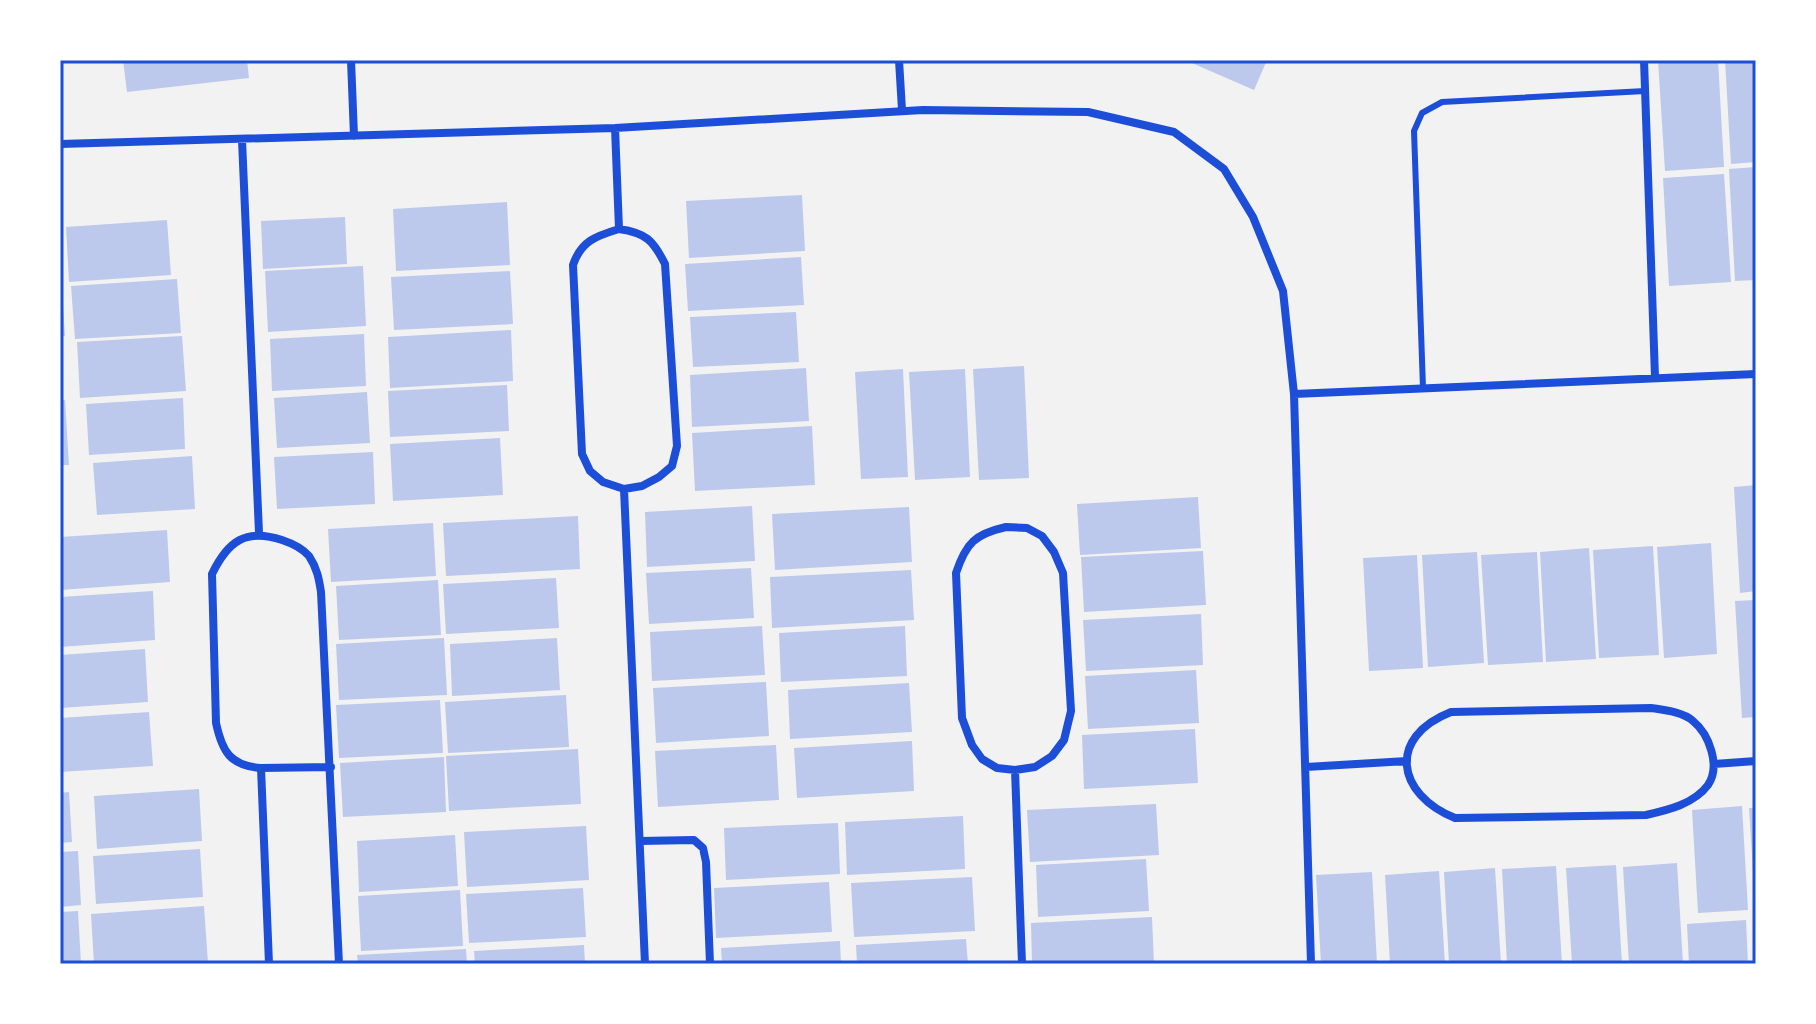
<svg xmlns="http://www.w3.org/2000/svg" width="1816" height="1024" viewBox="0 0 1816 1024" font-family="Barlow,sans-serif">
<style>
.building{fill:#bdc9ec}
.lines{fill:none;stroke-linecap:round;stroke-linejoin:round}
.service{stroke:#1d4ed8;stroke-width:6}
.minor{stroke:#1d4ed8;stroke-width:8}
.neatline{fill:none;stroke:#1d4ed8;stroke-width:3}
</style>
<rect width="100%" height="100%" fill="#f2f2f2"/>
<path class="building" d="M 123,60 L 247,60 L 249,78 L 127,92 Z
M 1185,60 L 1267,60 L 1254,90 Z
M 1658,60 L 1718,60 L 1724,167 L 1665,171 Z
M 1725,60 L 1756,60 L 1756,162 L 1731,164 Z
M 1756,167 L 1756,280 L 1735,281 L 1729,169 Z
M 1724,174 L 1731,282 L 1669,286 L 1663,178 Z
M 802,195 L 805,251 L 689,258 L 686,201 Z
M 507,202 L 510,265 L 396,271 L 393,209 Z
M 345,217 L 347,264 L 263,269 L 261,221 Z
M 167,220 L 171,275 L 69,282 L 66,227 Z
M 801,257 L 804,305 L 688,311 L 685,264 Z
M 363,266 L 366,326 L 268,332 L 265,271 Z
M 510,271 L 513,324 L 394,330 L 391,277 Z
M 177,279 L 181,333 L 75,339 L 71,286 Z
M 60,293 L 62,293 L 65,336 L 60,336 Z
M 796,312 L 799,362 L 693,367 L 690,317 Z
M 511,330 L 513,381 L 390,388 L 388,337 Z
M 364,334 L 366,386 L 272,391 L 270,339 Z
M 182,336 L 186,391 L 80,398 L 77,342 Z
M 1024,366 L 1029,478 L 979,480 L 973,369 Z
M 806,368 L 809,421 L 692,427 L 690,375 Z
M 903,369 L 908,477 L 861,479 L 855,372 Z
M 965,369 L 970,477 L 915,480 L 909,372 Z
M 507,385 L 509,431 L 390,437 L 388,391 Z
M 367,392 L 370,443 L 277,448 L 274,398 Z
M 183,398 L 185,449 L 89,455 L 86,404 Z
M 65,400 L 69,465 L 60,465 L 60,401 Z
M 812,426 L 815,485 L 695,491 L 692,433 Z
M 500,438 L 503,495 L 393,501 L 390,444 Z
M 373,452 L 375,504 L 277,509 L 274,457 Z
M 192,456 L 195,509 L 97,515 L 93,463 Z
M 1756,485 L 1756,591 L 1740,593 L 1734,487 Z
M 1198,497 L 1201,548 L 1080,555 L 1077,504 Z
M 752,506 L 755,561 L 647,567 L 645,512 Z
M 909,507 L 912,562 L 775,570 L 772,514 Z
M 578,516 L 580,569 L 446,576 L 443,523 Z
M 433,523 L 436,576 L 331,582 L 328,529 Z
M 167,530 L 170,582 L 60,590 L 60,537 Z
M 1711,543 L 1717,654 L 1664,658 L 1657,547 Z
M 1653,546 L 1659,655 L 1599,658 L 1593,550 Z
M 1589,548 L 1596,659 L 1546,662 L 1540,552 Z
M 1203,551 L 1206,605 L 1084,612 L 1081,557 Z
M 1477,552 L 1484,663 L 1428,667 L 1422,555 Z
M 1537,552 L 1543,662 L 1488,665 L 1481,555 Z
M 1417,555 L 1423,668 L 1369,671 L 1363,558 Z
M 751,568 L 754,618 L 649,624 L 646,573 Z
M 911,570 L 914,620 L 772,628 L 770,577 Z
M 556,578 L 559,628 L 446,634 L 443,584 Z
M 438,580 L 441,635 L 339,640 L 336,586 Z
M 153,591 L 155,640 L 60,647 L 60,597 Z
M 1756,600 L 1756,717 L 1742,718 L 1735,601 Z
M 1201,614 L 1203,665 L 1086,671 L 1083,620 Z
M 762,626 L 765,675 L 652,681 L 650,632 Z
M 905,626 L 907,676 L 781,682 L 779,633 Z
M 444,638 L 447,695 L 339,700 L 336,644 Z
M 557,638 L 560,690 L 452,696 L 450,644 Z
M 145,649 L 148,702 L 60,708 L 60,655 Z
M 1196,670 L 1199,723 L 1088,729 L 1085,676 Z
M 766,682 L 769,736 L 656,743 L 653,688 Z
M 909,683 L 912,732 L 790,739 L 788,690 Z
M 566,695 L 569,747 L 448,753 L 445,702 Z
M 440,700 L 443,753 L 339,758 L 336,705 Z
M 149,712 L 153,766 L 60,772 L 60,718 Z
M 1195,729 L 1198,783 L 1084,789 L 1082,735 Z
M 912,741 L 914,791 L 797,798 L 794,748 Z
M 776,745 L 779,800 L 658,807 L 655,751 Z
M 578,749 L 581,804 L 449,811 L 446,756 Z
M 444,757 L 446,812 L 343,817 L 340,763 Z
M 199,789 L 202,841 L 97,849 L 94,796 Z
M 69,792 L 72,842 L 60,843 L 60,793 Z
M 1156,804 L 1159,855 L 1030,862 L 1027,810 Z
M 1742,806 L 1748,910 L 1698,913 L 1692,810 Z
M 1749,808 L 1756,808 L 1756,888 L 1754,888 Z
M 963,816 L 965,869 L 847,875 L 845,822 Z
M 838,823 L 840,874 L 726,880 L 724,828 Z
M 586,826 L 589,880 L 467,887 L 464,832 Z
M 455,835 L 458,886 L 359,892 L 357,841 Z
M 200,849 L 203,897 L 96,904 L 93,856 Z
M 78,851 L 81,905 L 60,907 L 60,852 Z
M 1146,859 L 1149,911 L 1038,917 L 1036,865 Z
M 1677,863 L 1683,964 L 1629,964 L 1623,867 Z
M 1616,865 L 1622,964 L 1572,964 L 1566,868 Z
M 1556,866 L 1562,964 L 1507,964 L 1502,869 Z
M 1495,868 L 1501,964 L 1449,964 L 1444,872 Z
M 1439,871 L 1445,964 L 1390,964 L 1385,875 Z
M 1372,872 L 1377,964 L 1321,964 L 1316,875 Z
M 972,877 L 975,931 L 854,937 L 851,883 Z
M 829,882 L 832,932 L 716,938 L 714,888 Z
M 583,888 L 586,937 L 469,943 L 466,894 Z
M 460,890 L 463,946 L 361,951 L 358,896 Z
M 204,906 L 208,963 L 94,964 L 91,914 Z
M 78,911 L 81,964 L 60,964 L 60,912 Z
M 1152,917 L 1154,964 L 1032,964 L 1031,923 Z
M 1746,920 L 1748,964 L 1689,964 L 1687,924 Z
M 966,939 L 968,964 L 857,964 L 856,945 Z
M 840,941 L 841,964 L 722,964 L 721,948 Z
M 584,945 L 585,964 L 475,964 L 474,951 Z
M 466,949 L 467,964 L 358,964 L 357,955 Z"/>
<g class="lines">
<path class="service" d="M 1423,388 L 1414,131 L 1422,113 L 1442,102 L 1645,91"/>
<path class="minor" d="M 351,60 L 354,136
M 899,60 L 902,110
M 1644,60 L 1655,377
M 615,128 L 619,229
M 242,140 L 259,533
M 60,144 L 615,128 L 923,110 L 1088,112 L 1174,132 L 1224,169 L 1253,217 L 1283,291 L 1294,394 L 1311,964
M 619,229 C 646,233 653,240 665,264 L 677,446 L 672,466 L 659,477 L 642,486 L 624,489 L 603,482 L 590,471 L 582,454 L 573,265 C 581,241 596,236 619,229 Z
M 1294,394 L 1756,374
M 624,489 L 645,964
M 1006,527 L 1027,528 L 1042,536 L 1054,552 L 1063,573 L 1071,711 L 1064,740 L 1052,756 L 1035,767 L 1015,770 L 997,768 L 982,759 L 972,745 L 962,718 L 956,573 C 966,543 975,534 1006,527 Z
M 1651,708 C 1664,710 1683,712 1693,721 C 1709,734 1721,766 1708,785 C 1694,804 1668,810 1646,815 L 1455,818 C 1396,794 1387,737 1451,712 Z
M 1714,764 L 1756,761
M 1306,767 L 1407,761
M 261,768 L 331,767
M 1015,770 L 1022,964
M 640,841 L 694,840 L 703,848 L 706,862 L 710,964
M 269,964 L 261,768 C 230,766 222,751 216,723 L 212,574 C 228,541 246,528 282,540 C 291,543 303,549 309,556 C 317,568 319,579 321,592 L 339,964"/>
</g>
<rect width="1816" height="1024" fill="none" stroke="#ffffff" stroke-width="124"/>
<rect x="62" y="62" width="1692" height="900" class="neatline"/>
</svg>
